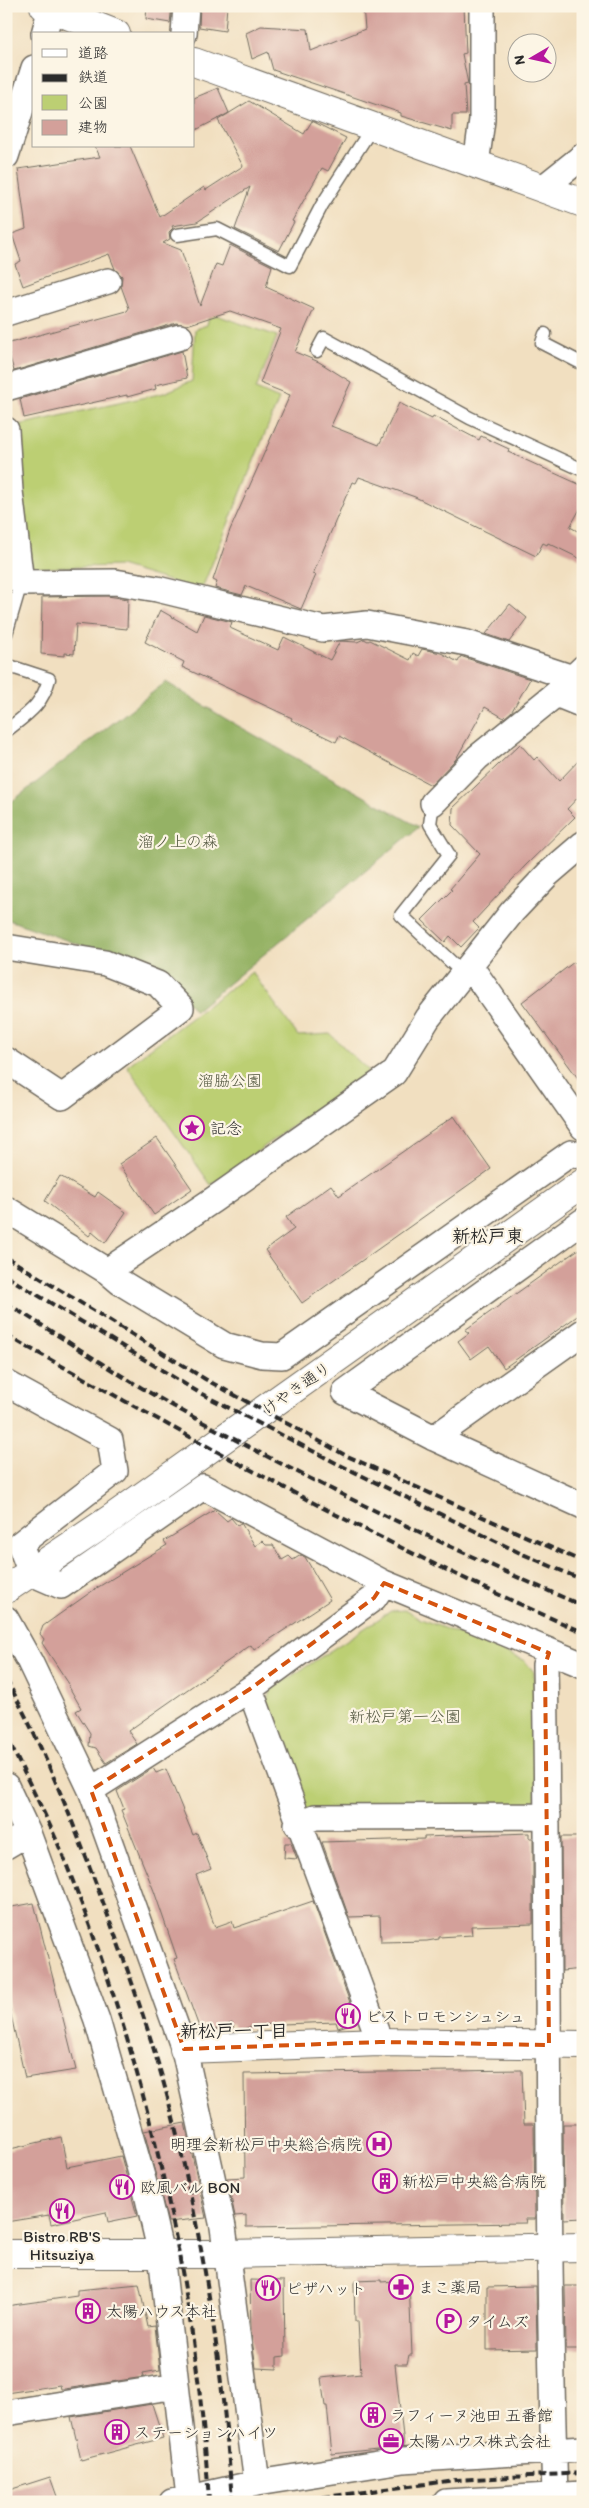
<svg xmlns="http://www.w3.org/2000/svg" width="589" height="2508" viewBox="0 0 589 2508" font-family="Itim,'Klee One',sans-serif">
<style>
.green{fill:#bccf73;stroke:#747d4f}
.forest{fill:#95b265;stroke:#606e48}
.building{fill:#d3a09a}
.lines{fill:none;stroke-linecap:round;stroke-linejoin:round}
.lane-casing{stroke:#706a5f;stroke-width:15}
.street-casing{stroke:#706a5f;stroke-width:28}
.secondary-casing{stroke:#706a5f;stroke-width:30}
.lane{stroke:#fff;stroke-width:12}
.street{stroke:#fff;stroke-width:25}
.secondary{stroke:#fff;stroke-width:28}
.rail{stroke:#2b2b2b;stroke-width:4;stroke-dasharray:8 4;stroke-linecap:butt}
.marked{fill:none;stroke:#d5540f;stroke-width:4;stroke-dasharray:10 6;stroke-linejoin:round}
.labels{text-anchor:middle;stroke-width:4.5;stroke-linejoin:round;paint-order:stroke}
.park-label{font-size:16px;fill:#4f543d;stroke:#fcf5e5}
.poi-label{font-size:16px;fill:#2b2b2b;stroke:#fcf5e5;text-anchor:start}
.street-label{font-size:16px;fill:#2b2b2b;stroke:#fcf5e5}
.neighbourhood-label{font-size:18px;font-weight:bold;fill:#2b2b2b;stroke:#fcf5e5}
</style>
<rect width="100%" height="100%" fill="#fcf5e5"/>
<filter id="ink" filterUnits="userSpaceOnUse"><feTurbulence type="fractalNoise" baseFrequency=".02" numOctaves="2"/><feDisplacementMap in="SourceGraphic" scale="10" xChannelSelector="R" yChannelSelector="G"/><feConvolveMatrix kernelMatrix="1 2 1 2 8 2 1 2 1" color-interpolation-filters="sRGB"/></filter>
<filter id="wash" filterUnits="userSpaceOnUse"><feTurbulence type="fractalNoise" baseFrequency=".0096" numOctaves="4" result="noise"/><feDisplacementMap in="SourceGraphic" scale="20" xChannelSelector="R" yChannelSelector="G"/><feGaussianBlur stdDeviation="1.12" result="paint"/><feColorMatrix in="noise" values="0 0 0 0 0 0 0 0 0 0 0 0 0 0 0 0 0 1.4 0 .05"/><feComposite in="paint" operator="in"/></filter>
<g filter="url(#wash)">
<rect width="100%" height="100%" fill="#f1dfc0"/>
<path class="green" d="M 210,313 L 277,336 L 256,389 L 279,399 L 203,586 L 199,590 L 120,566 L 38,568 L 32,565 L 25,552 L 19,425 L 164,393 L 192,381 L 195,329 L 207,325 Z
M 252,972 L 298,1036 L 330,1034 L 369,1071 L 211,1185 L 127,1066 Z
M 406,1610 L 421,1619 L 524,1660 L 534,1672 L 536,1803 L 528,1810 L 313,1813 L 302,1806 L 266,1701 L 272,1689 L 391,1611 Z"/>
<path class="forest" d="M 166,682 L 226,719 L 419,827 L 195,1011 L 166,975 L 6,919 L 6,806 Z"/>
<g id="blocks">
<path class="building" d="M 147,6 L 172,6 L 170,23 L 146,19 Z
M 200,6 L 227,6 L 225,31 L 199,27 Z
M 363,6 L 464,6 L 466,53 L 462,54 L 468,84 L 464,85 L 466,115 L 452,115 L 452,131 L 401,116 L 401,113 L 273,70 L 268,52 L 252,59 L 246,33 L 261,26 L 308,29 L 311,51 L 365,29 Z
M 218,88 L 229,113 L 194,131 L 194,98 Z
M 249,101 L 304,134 L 312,121 L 346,138 L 328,171 L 322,168 L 292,221 L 294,222 L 279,251 L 235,229 L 250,187 L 197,222 L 172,226 L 173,228 L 169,232 L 170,239 L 163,243 L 181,250 L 200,306 L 216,264 L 222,266 L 230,245 L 272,266 L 266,287 L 314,309 L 295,352 L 319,362 L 351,382 L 331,426 L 379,445 L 399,403 L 432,419 L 433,416 L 479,440 L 481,436 L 509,449 L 508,452 L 583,486 L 581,507 L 570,527 L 583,534 L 583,560 L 548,543 L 547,545 L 543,543 L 536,556 L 415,497 L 359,477 L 356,483 L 352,482 L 313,574 L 316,575 L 301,609 L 246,586 L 242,595 L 215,588 L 217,582 L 213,580 L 230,530 L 290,395 L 260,383 L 281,329 L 230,311 L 187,325 L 176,323 L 14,371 L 6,344 L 127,311 L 129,308 L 121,286 L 122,276 L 115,269 L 109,254 L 23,286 L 15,264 L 21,261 L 12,234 L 26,229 L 18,169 L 100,157 L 95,146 L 130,146 L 160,217 L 204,187 L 206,190 L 243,166 L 218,120 Z
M 182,351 L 187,378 L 155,385 L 156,389 L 127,397 L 127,395 L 24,418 L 20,399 Z
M 107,596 L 128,599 L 127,629 L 76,624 L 74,654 L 65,653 L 65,656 L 41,654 L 42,597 Z
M 510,604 L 527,618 L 509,642 L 486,634 Z
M 160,610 L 197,631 L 204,615 L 232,622 L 230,628 L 278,650 L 284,637 L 330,660 L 340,641 L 357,642 L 364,639 L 368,641 L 370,640 L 410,660 L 413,653 L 418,656 L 422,649 L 441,653 L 458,662 L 461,656 L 463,657 L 530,679 L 512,711 L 504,718 L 485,707 L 456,759 L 431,785 L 339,736 L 336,742 L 291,720 L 292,718 L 182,667 L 184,662 L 145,642 Z
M 520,744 L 534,760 L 537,757 L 559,781 L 583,756 L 583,792 L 567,809 L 575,817 L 525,866 L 473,922 L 479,928 L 461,947 L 450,936 L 445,942 L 422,920 L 452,890 L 450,889 L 480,854 L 452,825 L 453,808 Z
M 574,962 L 583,972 L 583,1085 L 522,1002 Z
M 454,1116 L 491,1169 L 302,1303 L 265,1250 L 294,1229 L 286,1217 L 331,1185 L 339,1196 Z
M 157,1138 L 192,1189 L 154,1215 L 119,1164 Z
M 60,1176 L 95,1197 L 98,1192 L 126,1212 L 105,1243 L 92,1232 L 89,1236 L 45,1201 Z
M 583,1246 L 583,1312 L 504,1368 L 489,1346 L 471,1359 L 458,1341 L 469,1333 L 465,1330 Z
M 215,1510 L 227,1521 L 231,1518 L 237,1525 L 241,1523 L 255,1546 L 262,1541 L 266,1545 L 273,1545 L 282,1560 L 289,1556 L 293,1560 L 301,1555 L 305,1557 L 330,1600 L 254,1650 L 251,1645 L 128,1731 L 137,1744 L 106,1763 L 96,1748 L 89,1746 L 90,1733 L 76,1711 L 81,1708 L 68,1685 L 69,1684 L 42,1643 L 44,1639 L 40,1634 L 43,1626 L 95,1589 L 167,1545 L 164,1541 Z
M 153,1768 L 156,1773 L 166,1769 L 193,1835 L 197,1833 L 211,1869 L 196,1875 L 215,1927 L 232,1921 L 234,1928 L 313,1901 L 357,2022 L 338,2028 L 336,2022 L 255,2025 L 235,2032 L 232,2023 L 209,2032 L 204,2025 L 199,2027 L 174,1959 L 177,1958 L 154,1891 L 121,1810 L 124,1809 L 117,1791 Z
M 529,1833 L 529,1838 L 533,1838 L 533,1924 L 471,1926 L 472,1935 L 439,1937 L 439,1939 L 427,1941 L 381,1942 L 380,1916 L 349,1917 L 322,1842 L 424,1839 L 424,1837 Z
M 561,1837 L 583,1837 L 583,1969 L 562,1971 Z
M 285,1843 L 291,1843 L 297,1859 L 284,1858 Z
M 34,1903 L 76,2070 L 25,2078 L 6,1993 L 6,1908 Z
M 522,2070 L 524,2124 L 534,2124 L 535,2219 L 525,2219 L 526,2223 L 246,2227 L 246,2215 L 235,2216 L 227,2178 L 245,2177 L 244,2074 Z
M 185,2123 L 206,2218 L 168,2222 L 144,2131 Z
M 563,2124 L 583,2124 L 583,2218 L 564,2219 Z
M 61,2137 L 67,2167 L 121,2156 L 137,2216 L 108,2222 L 106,2212 L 51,2224 L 49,2215 L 6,2222 L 6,2150 Z
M 250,2280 L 284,2281 L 285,2356 L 277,2357 L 277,2369 L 256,2368 L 251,2332 Z
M 381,2280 L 381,2282 L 409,2280 L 412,2355 L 409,2355 L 407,2364 L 395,2364 L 404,2446 L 332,2454 L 327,2406 L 325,2406 L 321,2378 L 361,2374 L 358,2321 L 355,2321 L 354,2283 L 355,2281 Z
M 139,2284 L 148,2327 L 155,2326 L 160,2370 L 143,2373 L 144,2377 L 65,2389 L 61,2389 L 60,2385 L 6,2393 L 6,2306 L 77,2296 L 77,2290 Z
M 536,2286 L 537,2349 L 487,2350 L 487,2287 Z
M 565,2286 L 583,2286 L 583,2349 L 566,2349 Z
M 152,2404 L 163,2438 L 81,2460 L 71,2417 Z
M 50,2477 L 59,2502 L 6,2502 L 6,2491 Z"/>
</g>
</g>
<g filter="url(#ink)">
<use href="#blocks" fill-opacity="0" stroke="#706a5f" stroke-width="1"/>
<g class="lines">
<defs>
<path id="lane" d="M 177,235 L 217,229 L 290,266 L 322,205 L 373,126
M 545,334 L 542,343 L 583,364
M 317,351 L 324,338 L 470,418 L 583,470
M 6,634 L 21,583
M 6,665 L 49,679 C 42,706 27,714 6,731
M 433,803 L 430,824 L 449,855 L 401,915 L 464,974"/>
<path id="street" d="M 44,34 L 51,8
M 184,34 L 186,6
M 6,156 L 34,68
M 476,164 L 482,120 L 482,6
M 543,188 L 583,156
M 6,313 L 108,281
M 6,388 L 180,337
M 6,430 L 10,491 L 21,583 L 115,582 L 157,589 L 323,629 L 367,624 L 467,643 L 573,678
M 556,694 L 583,705
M 433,803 L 478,757 L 556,694 L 583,668
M 6,947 L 105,963 L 158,984 L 181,1008 L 62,1097 L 6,1060
M 470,966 L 583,1127
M 6,1209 L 107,1271 L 213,1200 L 394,1073 L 428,1018 L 512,912 L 548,874 L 583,844
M 583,1221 L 345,1392 L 434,1438 L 583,1506
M 107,1271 L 120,1282 L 224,1345 L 262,1355 L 282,1356 L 571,1153 L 583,1156
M 6,1383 L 110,1440 L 115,1471 L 20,1544 L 31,1573 L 61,1586 L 203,1487 L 384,1583 L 583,1665
M 434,1438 L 583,1332
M 6,1619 L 30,1662 L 91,1790 L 184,2049 L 223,2227 L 257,2483
M 549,1653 L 545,1665 C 550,1942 546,2219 555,2495
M 250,1689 L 380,2042
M 6,1786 L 28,1833 L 97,2020 L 147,2194 L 161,2254 L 189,2497
M 91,1790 L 250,1689 L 374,1598 L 384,1583
M 297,1824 L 315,1817 L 548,1816
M 6,1846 L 28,1833
M 6,2413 L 176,2386
M 172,2502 L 257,2483 L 403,2460 L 583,2449
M 446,2502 L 583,2494"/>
<path id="secondary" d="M 44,6 L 116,34
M 194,62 L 583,203
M 6,1589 L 112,1518 L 583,1183
M 184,2049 L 380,2042 L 583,2045
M 6,2254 L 228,2254 L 583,2247"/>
</defs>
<use href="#lane" class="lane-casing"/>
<use href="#street" class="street-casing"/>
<use href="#secondary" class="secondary-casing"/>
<use href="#lane" class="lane"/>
<use href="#street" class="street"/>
<use href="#secondary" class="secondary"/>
<path class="rail" d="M 6,1257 L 205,1379 L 345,1455 L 583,1562
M 6,1276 L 198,1392 L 342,1466 L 518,1552 L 583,1580
M 6,1303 C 65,1339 123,1379 184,1412 C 313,1483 447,1547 583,1606
M 6,1335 C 195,1440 384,1547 583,1632
M 6,1679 C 45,1749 76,1830 104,1905 C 132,1981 160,2060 178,2139 C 206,2258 224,2380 232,2502
M 6,1735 C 24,1774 45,1812 61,1851 C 145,2058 196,2279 209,2502
M 287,2502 L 456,2480 L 583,2473"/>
</g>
</g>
<path class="marked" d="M 384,1583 L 549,1653 L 545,1665 L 549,2045 L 380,2042 L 184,2049 L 91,1790 L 250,1689 L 374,1598 Z"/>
<defs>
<symbol id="sight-ring" viewBox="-11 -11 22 22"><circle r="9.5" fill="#fcf5e5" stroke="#b5179e" stroke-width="1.5"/><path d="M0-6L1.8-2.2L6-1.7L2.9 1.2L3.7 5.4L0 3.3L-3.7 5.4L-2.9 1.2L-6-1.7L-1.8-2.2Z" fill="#b5179e"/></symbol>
<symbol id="restaurant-ring" viewBox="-11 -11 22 22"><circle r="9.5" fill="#fcf5e5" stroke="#b5179e" stroke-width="1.5"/><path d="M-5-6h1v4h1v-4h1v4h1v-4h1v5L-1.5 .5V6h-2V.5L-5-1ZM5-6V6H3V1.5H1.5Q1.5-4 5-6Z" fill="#b5179e"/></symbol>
<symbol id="hospital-ring" viewBox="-11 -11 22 22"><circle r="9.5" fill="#fcf5e5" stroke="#b5179e" stroke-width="1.5"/><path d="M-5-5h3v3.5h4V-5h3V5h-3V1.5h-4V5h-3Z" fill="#b5179e"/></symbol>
<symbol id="building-ring" viewBox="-11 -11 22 22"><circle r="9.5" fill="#fcf5e5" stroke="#b5179e" stroke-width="1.5"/><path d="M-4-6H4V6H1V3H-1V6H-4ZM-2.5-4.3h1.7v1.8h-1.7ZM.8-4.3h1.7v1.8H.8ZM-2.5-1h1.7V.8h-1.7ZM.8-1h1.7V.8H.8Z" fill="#b5179e"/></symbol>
<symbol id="pharmacy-ring" viewBox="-11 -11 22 22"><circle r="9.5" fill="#fcf5e5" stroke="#b5179e" stroke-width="1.5"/><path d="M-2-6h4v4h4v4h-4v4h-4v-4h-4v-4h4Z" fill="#b5179e"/></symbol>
<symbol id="parking-ring" viewBox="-11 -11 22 22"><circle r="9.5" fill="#fcf5e5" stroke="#b5179e" stroke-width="1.5"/><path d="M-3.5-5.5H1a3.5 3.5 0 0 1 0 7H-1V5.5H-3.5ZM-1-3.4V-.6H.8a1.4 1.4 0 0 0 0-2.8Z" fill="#b5179e"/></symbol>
<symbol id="office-ring" viewBox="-11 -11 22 22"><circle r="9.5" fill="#fcf5e5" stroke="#b5179e" stroke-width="1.5"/><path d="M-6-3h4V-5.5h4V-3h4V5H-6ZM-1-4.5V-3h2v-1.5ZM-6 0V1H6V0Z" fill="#b5179e"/></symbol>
</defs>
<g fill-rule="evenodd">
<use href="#sight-ring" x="178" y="1114" width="28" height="28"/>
<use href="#restaurant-ring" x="334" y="2002" width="28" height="28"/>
<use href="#hospital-ring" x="365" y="2130" width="28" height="28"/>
<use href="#building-ring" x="371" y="2167" width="28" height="28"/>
<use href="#restaurant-ring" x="108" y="2173" width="28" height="28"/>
<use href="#restaurant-ring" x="48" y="2197" width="28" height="28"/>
<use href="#pharmacy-ring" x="387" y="2273" width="28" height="28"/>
<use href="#restaurant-ring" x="254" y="2274" width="28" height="28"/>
<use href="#building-ring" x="74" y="2297" width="28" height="28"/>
<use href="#parking-ring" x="435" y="2307" width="28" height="28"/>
<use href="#building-ring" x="359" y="2401" width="28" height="28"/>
<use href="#building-ring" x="103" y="2418" width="28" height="28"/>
<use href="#office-ring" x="377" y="2427" width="28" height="28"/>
</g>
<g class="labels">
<g class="park-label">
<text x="178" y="847">溜ノ上の森</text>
<text x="230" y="1086">溜脇公園</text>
<text x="405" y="1722">新松戸第一公園</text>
</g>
<g class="poi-label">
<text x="210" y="1134">記念</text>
<text x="366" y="2022">ビストロモンシュシュ</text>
<text x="362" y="2150" text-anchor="end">明理会新松戸中央総合病院</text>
<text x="402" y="2187">新松戸中央総合病院</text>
<text x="140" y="2193">欧風バル BON</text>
<text x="62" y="2242" text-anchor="middle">Bistro RB'S<tspan x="62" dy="18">Hitsuziya</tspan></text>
<text x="418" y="2293">まこ薬局</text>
<text x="286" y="2294">ピザハット</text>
<text x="106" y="2317">太陽ハウス本社</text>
<text x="466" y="2327">タイムズ</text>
<text x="390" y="2421">ラフィーヌ池田 五番館</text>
<text x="134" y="2438">ステーションハイツ</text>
<text x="408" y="2447">太陽ハウス株式会社</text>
</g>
<g class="street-label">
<text transform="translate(296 1388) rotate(-35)" y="6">けやき通り</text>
</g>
<g class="neighbourhood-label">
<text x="488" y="1242">新松戸東</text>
<text x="234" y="2037">新松戸一丁目</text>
</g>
</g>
<rect width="589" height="2508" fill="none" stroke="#fcf5e5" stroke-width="25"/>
<rect x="32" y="32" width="162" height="115" fill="#fcf5e5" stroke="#a8a49b"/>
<rect x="42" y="49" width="25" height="8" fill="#ffffff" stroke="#a8a49b"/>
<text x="78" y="58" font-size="15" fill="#2b2b2b">道路</text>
<rect x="42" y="74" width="25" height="8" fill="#2b2b2b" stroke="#a8a49b"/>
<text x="78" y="82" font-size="15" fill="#2b2b2b">鉄道</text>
<rect x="42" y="95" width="25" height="15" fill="#bccf73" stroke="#a8a49b"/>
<text x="78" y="108" font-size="15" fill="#2b2b2b">公園</text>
<rect x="42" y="120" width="25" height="15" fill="#d3a09a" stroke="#a8a49b"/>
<text x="78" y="132" font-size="15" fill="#2b2b2b">建物</text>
<g transform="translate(532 58) rotate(261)"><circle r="24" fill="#fcf5e5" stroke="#a8a49b"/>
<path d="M0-4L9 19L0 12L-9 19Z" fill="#b5179e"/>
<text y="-8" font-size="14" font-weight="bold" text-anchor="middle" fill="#2b2b2b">N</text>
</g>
</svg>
